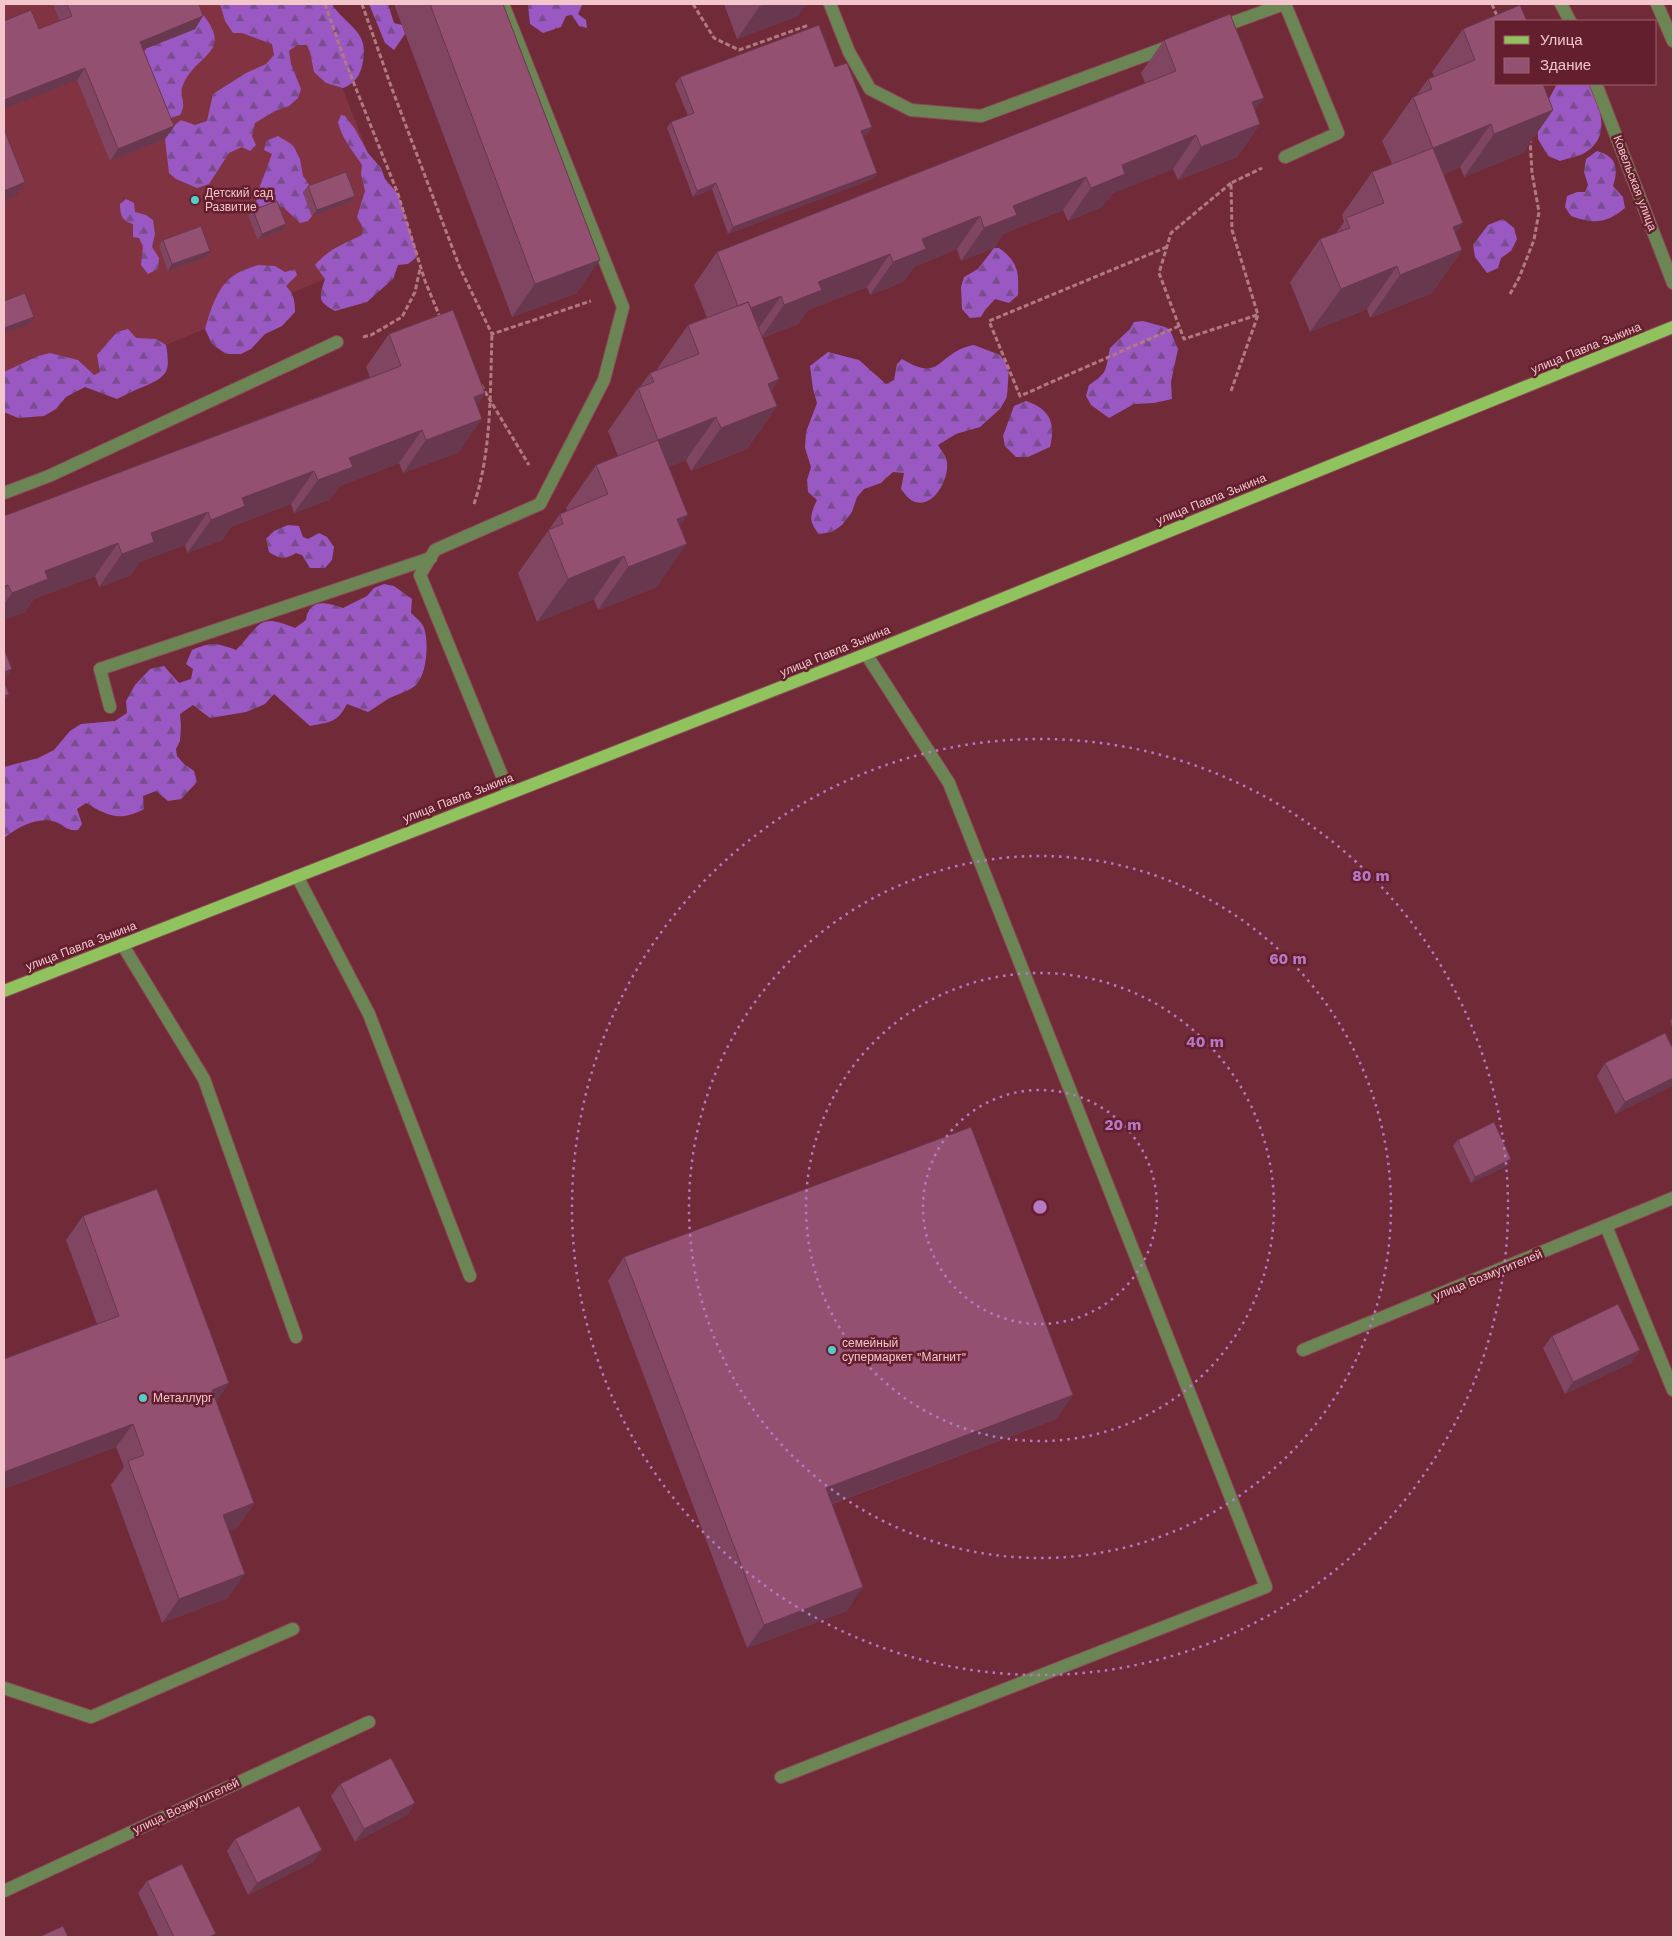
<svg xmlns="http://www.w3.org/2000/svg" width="1677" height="1941" viewBox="0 0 1677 1941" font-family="'Work Sans',sans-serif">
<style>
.built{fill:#813342}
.forest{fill:url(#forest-firs)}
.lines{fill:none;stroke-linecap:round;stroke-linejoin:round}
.minor-casing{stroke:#8b4955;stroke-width:14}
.major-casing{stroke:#8b4955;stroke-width:14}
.path{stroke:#b27982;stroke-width:3;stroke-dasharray:5 2.5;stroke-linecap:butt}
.minor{stroke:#6c8555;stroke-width:12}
.major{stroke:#90c25d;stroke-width:12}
.wall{fill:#7f4561}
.shaded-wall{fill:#68384f}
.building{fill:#945071;stroke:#68384f}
.ring{fill:none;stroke:#b679c5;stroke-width:2.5;stroke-dasharray:2.5 5}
.poi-dot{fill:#54cdc8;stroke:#641f2e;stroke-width:2}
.labels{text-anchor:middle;stroke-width:5;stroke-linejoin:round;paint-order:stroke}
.street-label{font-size:12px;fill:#f2c6cb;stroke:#641f2e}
.poi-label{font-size:12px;fill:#f2c6cb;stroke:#641f2e;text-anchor:start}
.centre{fill:#b679c5;stroke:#641f2e;stroke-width:2.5}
.ring-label{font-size:15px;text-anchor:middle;font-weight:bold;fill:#b679c5;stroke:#641f2e;stroke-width:5;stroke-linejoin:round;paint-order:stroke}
</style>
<defs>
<pattern id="forest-firs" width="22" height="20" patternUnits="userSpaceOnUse" patternTransform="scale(1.25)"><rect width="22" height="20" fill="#9a58c2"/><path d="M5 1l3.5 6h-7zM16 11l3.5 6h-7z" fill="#7a4c8d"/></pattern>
</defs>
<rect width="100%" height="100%" fill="#712a38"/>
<path class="built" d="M 4,4 L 309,4 L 405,246 L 4,412 Z"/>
<path class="forest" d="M 220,4 L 332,4 C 347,28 371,30 362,66 C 359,78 353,84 343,88 L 326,83 L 314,72 L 310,52 L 307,45 L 297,45 L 289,51 L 291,64 L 301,89 L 298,98 L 289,106 L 275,111 L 255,123 L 252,136 L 256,145 L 250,151 L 242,147 L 229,153 L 209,184 L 197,188 L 176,179 L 169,173 L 165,139 L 175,125 L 181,120 L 195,125 L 207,121 L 213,94 L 246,73 L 266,64 L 274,55 L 272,44 L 242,33 L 233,33 L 225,21 Z
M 369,4 L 388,4 L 394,23 L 402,25 L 405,34 L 394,50 L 385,43 Z
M 532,4 L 583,4 L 578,14 L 586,20 L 587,28 L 579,26 L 572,15 L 566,16 L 561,27 L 543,33 L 530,24 L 528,5 Z
M 200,11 C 236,53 196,53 183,85 C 178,96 188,102 180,115 L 167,119 L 142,54 L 147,48 L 195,29 Z
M 1557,84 L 1591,84 C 1599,107 1612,135 1586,152 C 1579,157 1568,158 1560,161 L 1548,156 L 1538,139 L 1537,121 Z
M 341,115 L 345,116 L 355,129 L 368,153 L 381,168 L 385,179 L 398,194 L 418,256 L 408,264 L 398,265 L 393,279 L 367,302 L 335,311 C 317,301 319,298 325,279 L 315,265 C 330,248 342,245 362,235 L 363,228 L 357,217 L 365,191 L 361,174 L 362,165 C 353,151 342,139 338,122 Z
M 278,136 L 293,145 L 300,159 L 303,176 L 312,189 L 303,192 L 312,216 L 308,221 L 300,223 L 283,207 L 272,207 L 263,210 L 256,203 L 260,186 L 272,154 L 264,150 L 266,141 Z
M 1597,151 C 1616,156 1619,168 1613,186 L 1623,197 L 1625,208 C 1606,224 1593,224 1571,216 L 1565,207 L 1567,196 L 1577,192 L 1585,192 L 1588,185 L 1584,172 L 1586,159 Z
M 126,199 L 134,203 L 135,212 L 146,215 L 153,220 L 155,234 L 152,247 L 159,258 L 158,269 L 148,274 L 141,265 L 143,246 L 139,238 L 133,237 L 133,224 C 122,221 120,215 120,204 Z
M 1503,219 L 1514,228 L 1517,239 L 1511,251 L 1501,258 L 1498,268 L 1487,273 L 1475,257 L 1473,245 L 1488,225 Z
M 994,248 L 999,248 C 1018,262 1019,271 1018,295 L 1009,303 L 995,299 L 985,310 L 981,317 L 970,318 L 962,309 L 961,287 L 964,277 L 978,269 Z
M 258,265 L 275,266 L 285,272 L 295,269 L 297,275 L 286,286 C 294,294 295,301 295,312 L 282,326 L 265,334 L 251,349 L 241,354 L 226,354 L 212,344 L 205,329 C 211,310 217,285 236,274 C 242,270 251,268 258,265 Z
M 1143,321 L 1165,327 L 1170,330 L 1178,349 L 1171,382 L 1172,399 L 1154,403 L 1134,404 L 1109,418 L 1091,405 L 1086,396 L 1089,385 C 1109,372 1105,370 1110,348 L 1130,329 L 1134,322 Z
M 128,329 L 136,338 L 156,339 L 166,345 C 171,373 167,376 143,387 C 134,390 126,395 117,399 L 85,387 L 66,397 L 56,409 L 44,416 L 18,418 L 4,412 L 4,372 L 38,356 L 50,353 L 78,360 L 94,375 L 100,372 L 97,355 L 117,332 Z
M 974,345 L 1000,355 L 1009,368 L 1007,397 L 1000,409 L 980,427 L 956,434 L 938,445 C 941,450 946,456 947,462 C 949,478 935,508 915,502 C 909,500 905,494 901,489 L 904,473 L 893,472 L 881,483 L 864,489 L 857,497 L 852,512 L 842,525 L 832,532 L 819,534 C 808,521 810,515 817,500 L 808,492 L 807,480 L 811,467 L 805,448 L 806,432 L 817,403 L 813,389 L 810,366 L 828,352 L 859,360 L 886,384 L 894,380 L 897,364 L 902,359 C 943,384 936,352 974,345 Z
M 1026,401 C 1050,409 1056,423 1050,447 L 1028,457 L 1016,457 L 1005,446 L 1003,436 L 1014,406 Z
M 288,525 L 299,526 L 303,537 L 308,539 L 319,533 L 327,537 L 334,547 L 332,560 L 325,568 L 310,568 L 302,555 L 296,553 C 285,560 279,559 269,552 L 266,539 L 274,531 Z
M 384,584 L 394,586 L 412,599 L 411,613 C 415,617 422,622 424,628 C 429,642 427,674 416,685 C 408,692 397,694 388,699 C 381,703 375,708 368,712 L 347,704 C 337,723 330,722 310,726 L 274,694 L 265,704 L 246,712 L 210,718 L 193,705 L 180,714 L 181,726 L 180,741 L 176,749 L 177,756 L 184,764 L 194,771 L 197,782 L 181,799 L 168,801 L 156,791 L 143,796 L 144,809 C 120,822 108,816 86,803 L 77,809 L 82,824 L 78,830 C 66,831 66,826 56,822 C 38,816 18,827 4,838 L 4,767 L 38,758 L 54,750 L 70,731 L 81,724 L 115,721 L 127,713 L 126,701 L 135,685 L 150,669 L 164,666 L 179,683 L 191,679 L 193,669 L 186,664 L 192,650 C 212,642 216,643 236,650 C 261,625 257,612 295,628 L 306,620 C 309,598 327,602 343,608 L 367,596 L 374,588 Z"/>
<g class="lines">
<defs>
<path id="minor" d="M 503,4 L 623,307 L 604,380 L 540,504 L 435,550 L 420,575 L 509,793
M 830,4 L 849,52 L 870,89 L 911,110 L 981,116 L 1173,45
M 1561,4 L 1570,21
M 1657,4 L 1673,41
M 1218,28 L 1284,4
M 1596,84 L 1673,283
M 1285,157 L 1338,133 L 1285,4
M 4,493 L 49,476 L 337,342
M 110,707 L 100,669 L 431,558
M 297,876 L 369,1014 L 470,1276
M 122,944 L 204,1079 L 296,1337
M 1606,1226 L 1673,1390
M 1303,1350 L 1673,1198
M 4,1688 L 91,1717 L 293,1629
M 781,1777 L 1266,1587 L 949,783 L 866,654
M 4,1891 L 369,1722"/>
<path id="major" d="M 4,991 L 866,654 L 1673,327"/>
</defs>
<use href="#minor" class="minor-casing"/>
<use href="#major" class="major-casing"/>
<path class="path" d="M 325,4 L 345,61 L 398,194 L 425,281 L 440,317
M 362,4 L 392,89 L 460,268 L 492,334 L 591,301
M 693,4 L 714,38 L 739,50 L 809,25
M 1492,4 L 1499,21
M 1231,183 L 1171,233 L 1159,273 L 1184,339 L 1257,315
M 1167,247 L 989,321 L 1020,396 L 1179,326
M 1510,294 L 1519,278 L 1534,240 L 1539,212 L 1532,173 L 1530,139
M 363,337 L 371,335 L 402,317 L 415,292 L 420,269
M 481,385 L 529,465
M 1231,391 L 1258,315 L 1232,230 L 1231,183 L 1262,168
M 474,504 C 492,451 490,389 492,334"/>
<use href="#minor" class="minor"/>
<use href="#major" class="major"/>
</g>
<path class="wall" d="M 53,4 L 199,4 L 203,16 L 195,29 L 143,49 L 165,139 L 110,161 L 77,80 L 39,29 L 60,21 Z
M 394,4 L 503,4 L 577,293 L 512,317 Z
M 724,4 L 806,4 L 798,16 L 737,39 Z
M 1463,29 L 1543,86 L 1553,110 L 1523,153 L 1464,177 L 1460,167 L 1444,174 L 1456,234 L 1462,250 L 1432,293 L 1370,318 L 1367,309 L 1310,332 L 1290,282 L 1320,239 L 1336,233 L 1344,222 L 1342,215 L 1372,172 L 1392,164 L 1382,141 L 1413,97 L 1416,96 L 1428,79 L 1434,76 L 1432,72 Z
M 1164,40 L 1255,110 L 1260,124 L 1237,157 L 1178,180 L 1173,169 L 1113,193 L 1102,207 L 1068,221 L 1063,210 L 1003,234 L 994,248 L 961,261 L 957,249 L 914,267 L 903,282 L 870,295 L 867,287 L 808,310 L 798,324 L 762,338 L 779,379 L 771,391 L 777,406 L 747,449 L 691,471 L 686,460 L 669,467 L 680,526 L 657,587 L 598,610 L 594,599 L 537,622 L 518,573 L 560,514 L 567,511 L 566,508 L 596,465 L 618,456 L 608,431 L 638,388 L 640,387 L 650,373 L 658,370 L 657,369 L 688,325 L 707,318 L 694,285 L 717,252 L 1145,83 L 1141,73 Z
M 835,67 L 868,134 L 863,135 L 877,173 L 873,179 L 728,234 L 712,189 L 693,197 L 667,128 L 671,122 L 688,116 L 675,84 L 680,77 Z
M 308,186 L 350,202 L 312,216 L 303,192 Z
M 253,210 L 282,230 L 258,240 L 248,216 Z
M 163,240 L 210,251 L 206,257 L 168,271 L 159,246 Z
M 389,334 L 485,393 L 477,405 L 459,452 L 403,473 L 399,463 L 340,486 L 329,500 L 294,513 L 291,504 L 231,527 L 222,540 L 187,553 L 185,545 L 140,562 L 131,575 L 99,587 L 95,576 L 34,599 L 25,612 L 4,620 L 4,516 L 370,377 L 366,367 Z
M 1673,1016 L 1673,1029 L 1670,1021 Z
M 1673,1049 L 1616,1114 L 1597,1076 L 1605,1063 Z
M 1458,1140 L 1507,1166 L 1471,1183 L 1453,1146 Z
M 83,1216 L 229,1383 L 216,1401 L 254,1503 L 238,1527 L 229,1530 L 228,1598 L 162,1623 L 111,1485 L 124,1467 L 116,1447 L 4,1489 L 4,1359 L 97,1324 L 66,1240 Z
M 624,1257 L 1073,1395 L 1056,1419 L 832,1504 L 847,1611 L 747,1648 L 608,1281 Z
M 1552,1336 L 1640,1350 L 1631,1363 L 1565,1394 L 1543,1348 Z
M 340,1784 L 415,1803 L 407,1815 L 355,1842 L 331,1796 Z
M 235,1839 L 313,1862 L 248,1895 L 227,1851 Z
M 147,1881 L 214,1937 L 159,1937 L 138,1893 Z"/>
<path class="shaded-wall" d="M 765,4 L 806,4 L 798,16 L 737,39 L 760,6 Z
M 203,16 L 195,29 L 132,54 L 140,42 Z
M 85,68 L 77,80 L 4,109 L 4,100 Z
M 1264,98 L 1241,131 L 1252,102 Z
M 1553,110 L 1523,153 L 1464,177 L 1494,134 Z
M 1260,124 L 1237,157 L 1178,180 L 1201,147 Z
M 1491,124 L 1460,167 L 1403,191 L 1433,148 Z
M 174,126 L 165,139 L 110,161 L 118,149 Z
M 872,127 L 868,134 L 857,138 L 861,131 Z
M 1196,135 L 1173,169 L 1113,193 L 1102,207 L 1068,221 L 1091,188 L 1122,165 Z
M 877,173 L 873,179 L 728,234 L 733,227 Z
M 1086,177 L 1063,210 L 1003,234 L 994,248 L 961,261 L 984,228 L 1013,206 Z
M 25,182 L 17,195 L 4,200 L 4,191 Z
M 716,183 L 712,189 L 693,197 L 697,191 Z
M 355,196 L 350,202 L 312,216 L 317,210 Z
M 980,216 L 957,249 L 914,267 L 903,282 L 870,295 L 893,262 L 922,239 Z
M 1463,223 L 1437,260 L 1462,250 L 1432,293 L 1370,318 L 1400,275 L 1453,227 Z
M 286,224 L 282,230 L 258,240 L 262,234 Z
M 210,251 L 206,257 L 168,271 L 172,264 Z
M 890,254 L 867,287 L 808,310 L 798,324 L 761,338 L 784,305 L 818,282 Z
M 600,260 L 577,293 L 512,317 L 535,284 Z
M 1397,266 L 1367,309 L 1310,332 L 1341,289 Z
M 781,296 L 758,329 L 741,312 Z
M 34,317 L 30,324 L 4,333 L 4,328 Z
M 779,379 L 753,415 L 777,406 L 747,449 L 691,471 L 721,428 L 768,384 Z
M 485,393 L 462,427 L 474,397 Z
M 716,417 L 686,460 L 628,483 L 658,440 Z
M 482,419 L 459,452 L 403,473 L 426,440 Z
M 422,430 L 399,463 L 340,486 L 329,500 L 294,513 L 318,480 L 349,458 Z
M 314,471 L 291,504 L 231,527 L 222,540 L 187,553 L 211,520 L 242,498 Z
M 208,512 L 185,545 L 140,562 L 131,575 L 99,587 L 122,554 L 151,533 Z
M 688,515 L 660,554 L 687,544 L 657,587 L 598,610 L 628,567 L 677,519 Z
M 118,543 L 95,576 L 34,599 L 25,612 L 4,620 L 4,604 L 12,593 L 45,571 Z
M 624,556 L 594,599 L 537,622 L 568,579 Z
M 8,585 L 4,591 L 4,586 Z
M 12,669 L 4,680 L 4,672 Z
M 9,694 L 4,701 L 4,696 Z
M 1673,1078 L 1673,1086 L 1616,1114 L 1625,1102 Z
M 1511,1159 L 1507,1166 L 1471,1183 L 1475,1177 Z
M 1640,1350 L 1631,1363 L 1565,1394 L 1573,1382 Z
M 229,1383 L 212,1407 L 212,1390 Z
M 1073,1395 L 1056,1419 L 809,1512 L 826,1488 Z
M 133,1424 L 116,1447 L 4,1489 L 4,1472 Z
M 254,1503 L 238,1527 L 206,1539 L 223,1515 Z
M 245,1574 L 228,1598 L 162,1623 L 179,1599 Z
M 863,1587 L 847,1611 L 747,1648 L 764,1625 Z
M 415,1803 L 407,1815 L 355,1842 L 364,1829 Z
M 322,1850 L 313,1862 L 248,1895 L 257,1883 Z"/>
<path class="building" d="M 67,4 L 199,4 L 203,16 L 140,42 L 174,126 L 118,149 L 85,68 L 4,100 L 4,21 L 31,10 L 39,29 L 72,16 Z
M 430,4 L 503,4 L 600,260 L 535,284 Z
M 1520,5 L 1527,21 L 1496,21 L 1496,84 L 1543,84 L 1553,110 L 1494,134 L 1491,124 L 1433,148 L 1413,97 L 1432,89 L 1428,79 L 1475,60 L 1463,29 Z
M 1230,14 L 1264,98 L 1252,102 L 1260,124 L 1201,147 L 1196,135 L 1122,165 L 1125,174 L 1091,188 L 1086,177 L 1013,206 L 1017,215 L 984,228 L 980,216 L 922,239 L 926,249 L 893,262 L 890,254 L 818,282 L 822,290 L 784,305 L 781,296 L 751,308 L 748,302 L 738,306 L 717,252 L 1176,71 L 1164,40 Z
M 819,25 L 835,67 L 847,63 L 872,127 L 861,131 L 877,173 L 733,227 L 716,183 L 697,191 L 671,122 L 694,113 L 680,77 Z
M 4,129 L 25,182 L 4,191 Z
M 1433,148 L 1463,223 L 1453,227 L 1462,250 L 1400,275 L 1397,266 L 1341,289 L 1320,239 L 1350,228 L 1346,218 L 1384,203 L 1372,172 Z
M 346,172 L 355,196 L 317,210 L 308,186 Z
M 277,201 L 286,224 L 262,234 L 253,210 Z
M 201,226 L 210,251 L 172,264 L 163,240 Z
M 25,293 L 34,317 L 4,328 L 4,301 Z
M 748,302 L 779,379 L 768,384 L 777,406 L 721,428 L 716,417 L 658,440 L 638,388 L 654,382 L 650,373 L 699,354 L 688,325 Z
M 453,310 L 485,393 L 474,397 L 482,419 L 426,440 L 422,430 L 349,458 L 353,467 L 318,480 L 314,471 L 242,498 L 245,506 L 211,520 L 208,512 L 151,533 L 154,542 L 122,554 L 118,543 L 45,571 L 48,579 L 12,593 L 8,585 L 4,586 L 4,516 L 401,366 L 389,334 Z
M 658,440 L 688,515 L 677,519 L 687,544 L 628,567 L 624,556 L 568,579 L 548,530 L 563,524 L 560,514 L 608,494 L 596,465 Z
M 4,649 L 12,669 L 4,672 Z
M 4,682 L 9,694 L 4,696 Z
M 1665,1033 L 1673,1049 L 1673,1078 L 1625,1102 L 1605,1063 Z
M 1494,1122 L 1511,1159 L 1475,1177 L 1458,1140 Z
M 971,1127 L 1073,1395 L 826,1488 L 863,1587 L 764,1625 L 624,1257 Z
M 157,1189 L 229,1383 L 212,1390 L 254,1503 L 223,1515 L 245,1574 L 179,1599 L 128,1461 L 144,1455 L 133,1424 L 4,1472 L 4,1359 L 119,1316 L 83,1216 Z
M 1618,1304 L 1640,1350 L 1573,1382 L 1552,1336 Z
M 391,1758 L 415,1803 L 364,1829 L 340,1784 Z
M 299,1806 L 322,1850 L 257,1883 L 235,1839 Z
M 182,1864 L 216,1934 L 208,1937 L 174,1937 L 147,1881 Z
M 63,1926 L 68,1937 L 39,1937 Z"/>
<g class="ring">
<circle cx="1040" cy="1207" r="117"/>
<circle cx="1040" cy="1207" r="234"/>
<circle cx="1040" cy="1207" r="351"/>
<circle cx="1040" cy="1207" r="468"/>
</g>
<g class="poi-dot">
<circle cx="195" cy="200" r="5"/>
<circle cx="832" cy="1350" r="5"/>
<circle cx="143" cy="1398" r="5"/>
</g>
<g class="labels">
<g class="street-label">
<text transform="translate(1635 183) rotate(69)" y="4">Ковельская улица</text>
<text transform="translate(1586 348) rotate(-22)" y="4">улица Павла Зыкина</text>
<text transform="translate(1211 499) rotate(-22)" y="4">улица Павла Зыкина</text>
<text transform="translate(835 651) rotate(-22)" y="4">улица Павла Зыкина</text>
<text transform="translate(458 798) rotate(-21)" y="4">улица Павла Зыкина</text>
<text transform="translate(81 946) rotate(-21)" y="4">улица Павла Зыкина</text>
<text transform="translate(1488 1275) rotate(-22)" y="4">улица Возмутителей</text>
<text transform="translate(186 1806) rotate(-25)" y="4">улица Возмутителей</text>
</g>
<g class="poi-label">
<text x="205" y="197">Детский сад<tspan x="205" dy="14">Развитие</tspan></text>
<text x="842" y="1347">семейный<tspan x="842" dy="14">супермаркет "Магнит"</tspan></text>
<text x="153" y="1402">Металлург</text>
</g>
</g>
<circle cx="1040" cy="1207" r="8" class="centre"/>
<g class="ring-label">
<text x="1371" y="881">80 m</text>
<text x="1288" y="964">60 m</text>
<text x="1205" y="1047">40 m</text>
<text x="1123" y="1130">20 m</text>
</g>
<rect width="1677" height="1941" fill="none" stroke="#f2c6cb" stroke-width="10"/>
<rect x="1494" y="20" width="162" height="65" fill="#641f2e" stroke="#9d626d"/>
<rect x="1504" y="36" width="25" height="8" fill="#90c25d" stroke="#9d626d"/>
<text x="1540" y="45" font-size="15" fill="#f2c6cb">Улица</text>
<rect x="1504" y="58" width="25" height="15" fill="#945071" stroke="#9d626d"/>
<text x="1540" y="70" font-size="15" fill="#f2c6cb">Здание</text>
</svg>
